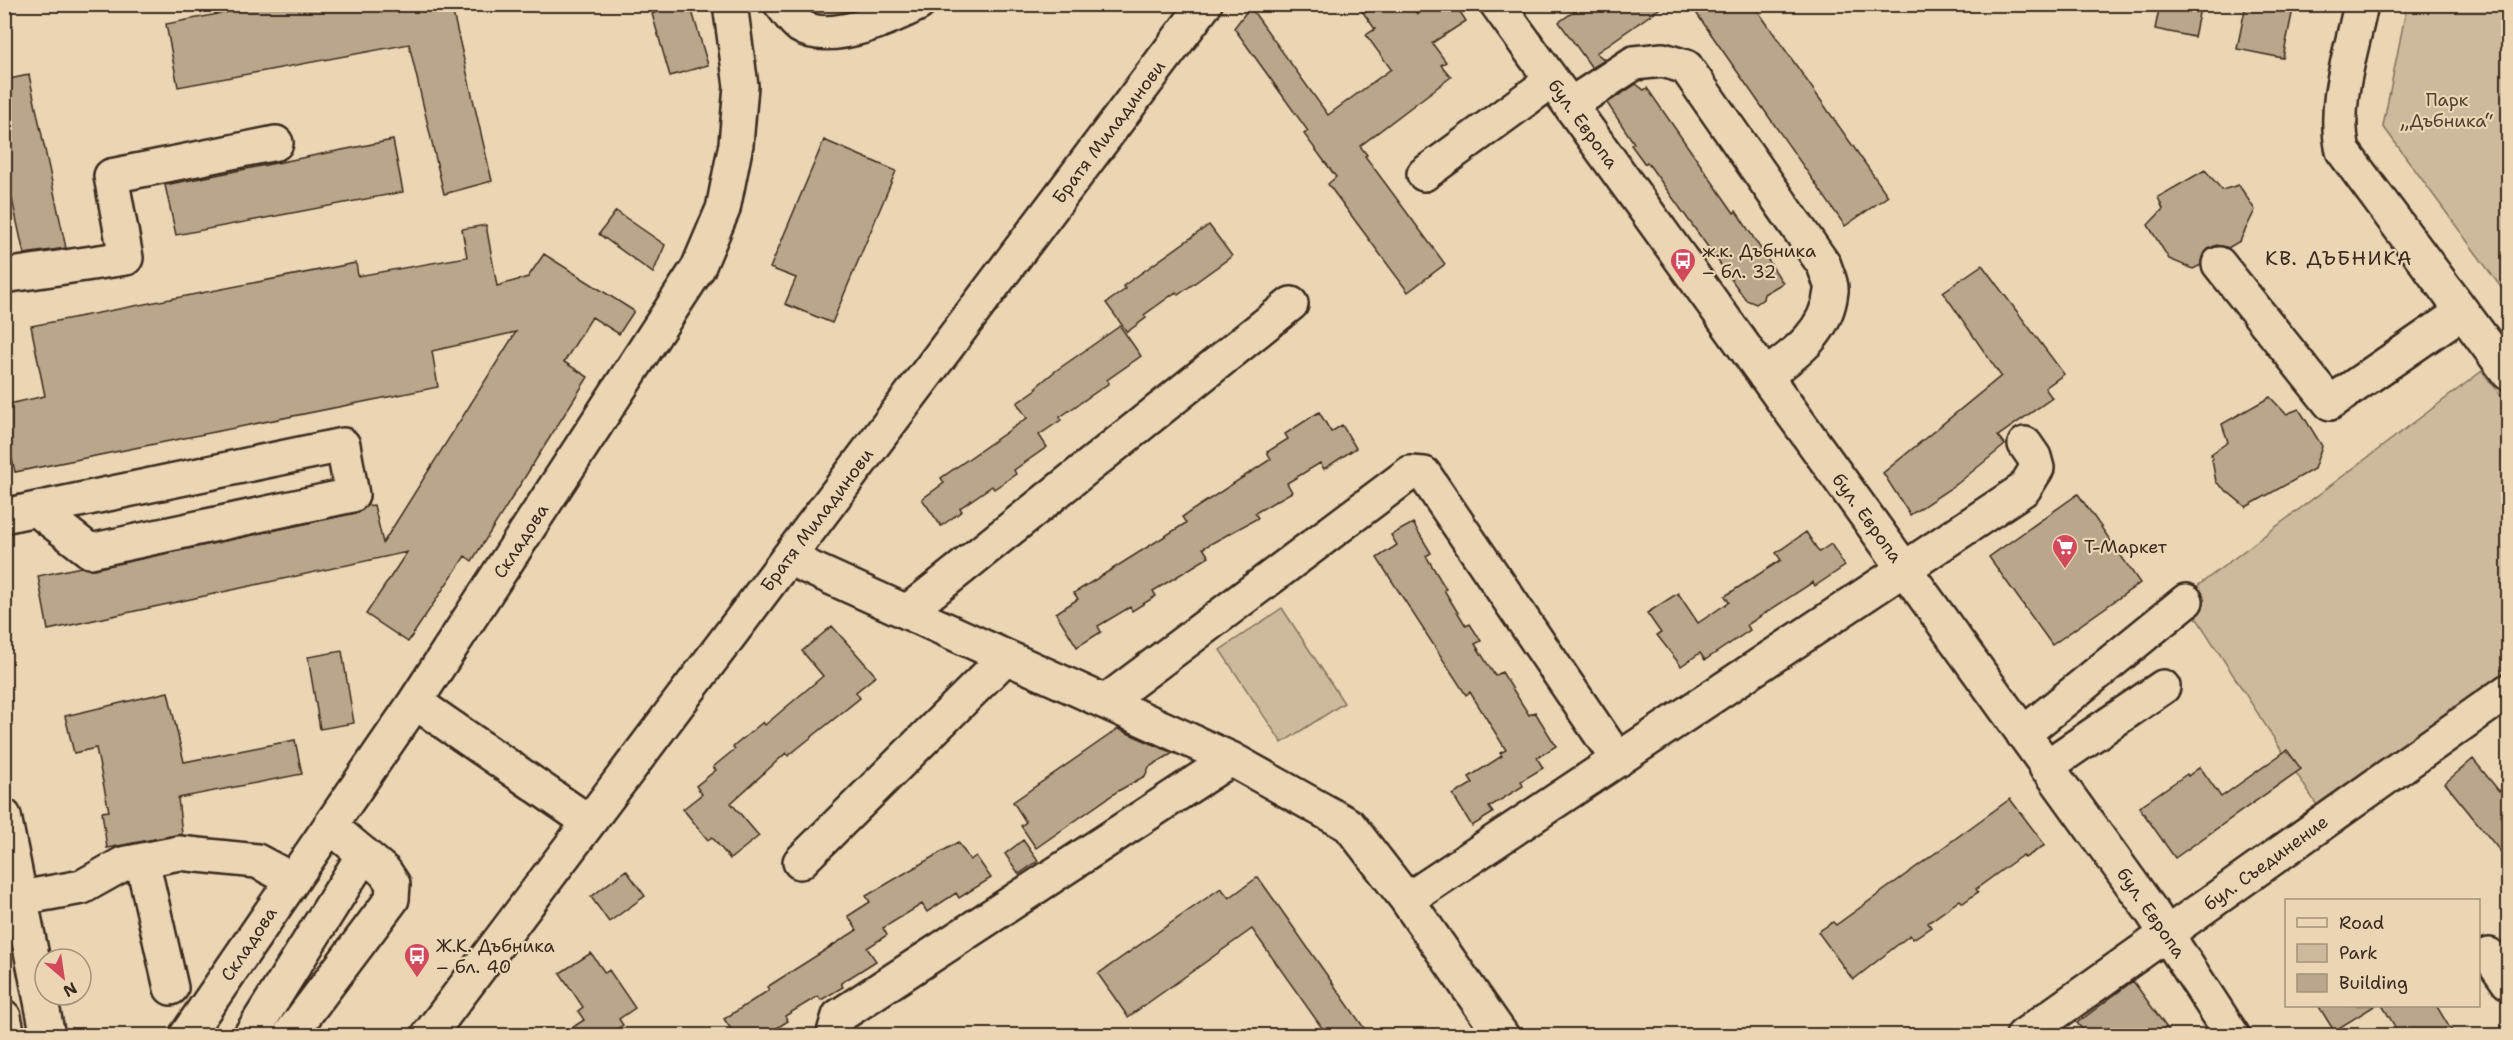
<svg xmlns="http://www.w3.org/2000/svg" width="2513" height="1040" viewBox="0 0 2513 1040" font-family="'Shantell Sans',sans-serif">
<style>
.green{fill:#cfb99c;stroke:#85725d;stroke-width:1.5}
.building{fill:#baa68a;stroke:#3b2a1e;stroke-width:1.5}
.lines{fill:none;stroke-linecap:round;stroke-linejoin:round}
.minor-casing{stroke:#3b2a1e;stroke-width:38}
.major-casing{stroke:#3b2a1e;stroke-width:38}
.minor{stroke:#ebd5b4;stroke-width:33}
.major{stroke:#ebd5b4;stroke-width:33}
.labels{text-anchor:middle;stroke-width:4.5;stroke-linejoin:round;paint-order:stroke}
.park-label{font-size:18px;fill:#513f31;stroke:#ebd5b4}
.street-label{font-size:18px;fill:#3b2a1e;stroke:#ebd5b4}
.poi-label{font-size:18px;fill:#3b2a1e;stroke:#ebd5b4;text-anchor:start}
.neighbourhood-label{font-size:20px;letter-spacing:1.5px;fill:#3b2a1e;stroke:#ebd5b4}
</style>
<rect width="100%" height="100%" fill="#ebd5b4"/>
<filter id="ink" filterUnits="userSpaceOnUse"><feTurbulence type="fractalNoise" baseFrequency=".0167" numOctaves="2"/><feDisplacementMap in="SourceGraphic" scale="12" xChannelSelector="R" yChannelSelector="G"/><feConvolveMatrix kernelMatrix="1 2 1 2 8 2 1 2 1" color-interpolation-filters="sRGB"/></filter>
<g filter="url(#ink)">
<path class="green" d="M 2407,5 L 2508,5 L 2508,297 L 2383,126 Z
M 2482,371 L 2508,405 L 2508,673 L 2320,810 L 2183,597 Z
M 1282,608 L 1344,703 L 1282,743 L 1220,650 Z"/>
<path class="building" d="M 270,4 L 451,4 L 492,181 L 444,194 L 409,44 L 178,87 L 166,24 Z
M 685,4 L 690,4 L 708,65 L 670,76 L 652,14 Z
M 1357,4 L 1410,4 L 1417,14 L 1432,4 L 1455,4 L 1466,21 L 1432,43 L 1446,62 L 1441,65 L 1451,77 L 1360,146 L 1367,155 L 1365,156 L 1445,264 L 1408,292 L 1328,184 L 1336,177 L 1304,134 L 1308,131 L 1234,28 L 1250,7 L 1328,115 L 1391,69 L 1366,35 L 1375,29 Z
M 1585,4 L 1666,4 L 1596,53 L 1605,60 L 1592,68 L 1559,22 Z
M 1690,4 L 1753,4 L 1888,196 L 1845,226 Z
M 2160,4 L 2201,4 L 2194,37 L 2155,29 Z
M 2246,4 L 2294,4 L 2283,58 L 2237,49 Z
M 29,75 L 66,248 L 24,254 L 4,163 L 4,80 Z
M 1636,84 L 1644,90 L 1647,88 L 1734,213 L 1736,211 L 1783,283 L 1764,294 L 1763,299 L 1756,304 L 1746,300 L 1647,162 L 1645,164 L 1631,145 L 1634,143 L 1607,103 Z
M 393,140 L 403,192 L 176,235 L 165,185 Z
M 824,140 L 896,171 L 832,323 L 785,304 L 796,278 L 770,268 Z
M 2205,170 L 2222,190 L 2239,185 L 2255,210 L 2240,241 L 2228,248 L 2217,245 L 2208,249 L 2202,257 L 2201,265 L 2193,269 L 2169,259 L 2148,225 L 2163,209 L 2158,197 Z
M 616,211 L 665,245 L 653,273 L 599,234 Z
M 486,225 L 497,286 L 528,277 L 544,254 L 634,311 L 619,334 L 592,317 L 564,362 L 588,377 L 472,561 L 465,556 L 408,642 L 366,614 L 407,552 L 48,630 L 38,576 L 81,567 L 94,569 L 356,513 L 366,506 L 374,505 L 383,543 L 516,332 L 432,351 L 438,387 L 15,472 L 4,425 L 4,405 L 45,396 L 31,326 L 356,263 L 358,276 L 467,257 L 462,229 Z
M 1209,225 L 1232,256 L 1178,295 L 1176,292 L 1144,315 L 1146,318 L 1127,332 L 1106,303 L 1126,289 L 1123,286 Z
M 1982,265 L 2064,374 L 2045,388 L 2052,398 L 1998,436 L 2005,445 L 1957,484 L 1910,515 L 1883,473 L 2001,376 L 1943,292 Z
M 1120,326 L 1141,356 L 1107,380 L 1109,383 L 1060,417 L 1061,420 L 1039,435 L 1047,447 L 1014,470 L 1016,474 L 994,489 L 992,486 L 960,508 L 962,511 L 941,526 L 922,499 L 944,483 L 941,478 L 1027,418 L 1017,403 L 1037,389 L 1036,387 L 1054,372 Z
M 2270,397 L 2286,414 L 2299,409 L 2322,446 L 2314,469 L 2246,507 L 2216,482 L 2211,454 L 2228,442 L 2222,424 Z
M 1319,412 L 1331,432 L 1342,425 L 1356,448 L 1324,469 L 1320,463 L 1287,483 L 1292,492 L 1255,513 L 1258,518 L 1203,548 L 1209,557 L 1153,591 L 1156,596 L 1132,611 L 1130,607 L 1098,626 L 1101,632 L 1077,647 L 1056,613 L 1078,599 L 1074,593 L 1186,523 L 1182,517 L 1271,459 L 1267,452 L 1288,439 L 1285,434 Z
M 2078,494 L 2140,583 L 2052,645 L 1989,557 Z
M 1413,523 L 1431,553 L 1426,556 L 1446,589 L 1444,590 L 1466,626 L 1470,624 L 1481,641 L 1475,644 L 1495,676 L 1502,672 L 1529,715 L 1535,712 L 1556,746 L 1537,758 L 1543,768 L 1521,781 L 1523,786 L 1489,807 L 1493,813 L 1472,826 L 1453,795 L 1473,783 L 1469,777 L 1502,756 L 1500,753 L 1506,750 L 1470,692 L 1466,695 L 1377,558 L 1397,545 L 1391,535 Z
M 1806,532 L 1819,552 L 1831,544 L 1845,566 L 1815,586 L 1813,582 L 1747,625 L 1750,630 L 1705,660 L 1700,653 L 1681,666 L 1657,635 L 1661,633 L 1647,613 L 1678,593 L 1698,623 L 1729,602 L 1725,596 L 1781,560 L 1776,553 Z
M 832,626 L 876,676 L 856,692 L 860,698 L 788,756 L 786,753 L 731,803 L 759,836 L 730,859 L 712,837 L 708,840 L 683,809 L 702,794 L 696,786 L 716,770 L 713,767 L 735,749 L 733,747 L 763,722 L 765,725 L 823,676 L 802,651 Z
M 342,651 L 354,723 L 320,729 L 308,657 Z
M 168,692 L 184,762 L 295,740 L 302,774 L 178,798 L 182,834 L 107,848 L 102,812 L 109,811 L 96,748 L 74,753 L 65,716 Z
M 1118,729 L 1173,753 L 1149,767 L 1145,776 L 1118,791 L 1036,848 L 1021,826 L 1026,822 L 1013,802 Z
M 2287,750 L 2301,769 L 2175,858 L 2139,807 L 2187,774 L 2188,776 L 2200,767 L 2221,797 Z
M 2473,759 L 2499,791 L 2508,784 L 2508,861 L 2445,783 Z
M 2010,799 L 2045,845 L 2025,858 L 2023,855 L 2017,859 L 1976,889 L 1978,892 L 1963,903 L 1960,900 L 1928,923 L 1931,927 L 1913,939 L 1910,935 L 1853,980 L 1818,932 L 1833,922 L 1836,925 Z
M 1023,840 L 1038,861 L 1019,874 L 1005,854 Z
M 958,842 L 970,860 L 976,856 L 991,878 L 959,898 L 956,893 L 927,912 L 922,904 L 883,928 L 887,935 L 867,948 L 876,961 L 841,983 L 843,987 L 821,1000 L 818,996 L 785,1016 L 788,1021 L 766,1035 L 735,1035 L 724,1019 L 769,990 L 767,987 L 857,930 L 848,916 L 870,902 L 866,896 Z
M 626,870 L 645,896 L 609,922 L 591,897 Z
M 1258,877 L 1369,1035 L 1327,1035 L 1252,929 L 1128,1017 L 1098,974 L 1221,888 L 1229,898 Z
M 591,953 L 605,973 L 609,970 L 635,1008 L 619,1019 L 623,1025 L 608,1035 L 561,1035 L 584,1020 L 578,1011 L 583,1007 L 560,973 Z
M 2133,981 L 2172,1035 L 2087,1035 L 2077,1023 Z
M 2318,1005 L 2376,1005 L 2334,1031 Z
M 2382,1005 L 2436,1005 L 2454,1035 L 2400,1035 Z"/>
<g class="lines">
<defs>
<path id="minor" d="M 781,4 C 787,11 793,21 800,26 C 829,45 890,18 918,4
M 1497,4 L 2152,912 L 2233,1036
M 2361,4 C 2352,51 2332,104 2343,151 L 2508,373
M 1570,105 L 1634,63 L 1663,60 L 1686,67 L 1824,265 C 1826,272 1832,284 1831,291 C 1827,332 1795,354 1765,376
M 1424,174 L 1551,81
M 2219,264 L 2330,403 L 2462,312
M 4,276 L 126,258 L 111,176 L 276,143
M 4,516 L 36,509 L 343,445 L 352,495 L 90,551 L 36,509
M 788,558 L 1231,759 L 1349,825 L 1407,900 L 1502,1036
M 908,611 L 1291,304
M 415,702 L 589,822
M 1105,702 L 1410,473 L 1424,474 L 1618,760
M 2023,734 L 2186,601
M 2046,767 L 2163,687
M 142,860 L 171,988
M 800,862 L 1006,657
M 21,898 L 82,887 L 123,864 L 179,853 L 257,861 L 293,880
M 1407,900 L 2024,489 L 2037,468 L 2034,457 L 2025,444
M 2489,955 L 2508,982
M 186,1036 L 415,702 L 698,268 L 723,209 L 736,144 L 741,86 L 730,4
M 250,1036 L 364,854
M 289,1036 L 392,899 L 393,884 L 385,872 L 330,826
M 428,1036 L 1205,4
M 836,1036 L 835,1029 L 839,1016 L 1231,759
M 2023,1036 L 2508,691"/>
<path id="major" d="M 4,816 L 48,1036
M 4,1017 L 8,1036"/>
</defs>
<use href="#minor" class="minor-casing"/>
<use href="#major" class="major-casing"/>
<use href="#minor" class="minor"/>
<use href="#major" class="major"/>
</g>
</g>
<defs>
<symbol id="bus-pin" viewBox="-11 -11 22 30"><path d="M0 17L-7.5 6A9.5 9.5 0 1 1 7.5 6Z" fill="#d1495b" stroke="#ebd5b4"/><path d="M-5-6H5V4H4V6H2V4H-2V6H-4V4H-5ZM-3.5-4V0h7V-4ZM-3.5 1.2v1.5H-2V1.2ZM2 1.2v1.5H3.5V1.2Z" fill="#fff"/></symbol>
<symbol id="supermarket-pin" viewBox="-11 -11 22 30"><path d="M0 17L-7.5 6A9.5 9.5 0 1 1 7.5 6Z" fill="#d1495b" stroke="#ebd5b4"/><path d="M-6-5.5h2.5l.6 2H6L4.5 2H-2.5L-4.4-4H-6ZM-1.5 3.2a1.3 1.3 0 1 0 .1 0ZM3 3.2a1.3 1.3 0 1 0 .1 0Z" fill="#fff"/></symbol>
</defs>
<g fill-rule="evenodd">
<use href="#bus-pin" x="1668" y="246" width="30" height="40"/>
<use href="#supermarket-pin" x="2050" y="532" width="30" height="40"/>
<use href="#bus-pin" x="402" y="941" width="30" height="40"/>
</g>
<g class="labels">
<g class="park-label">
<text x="2447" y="106">Парк<tspan x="2447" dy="21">„Дъбника“</tspan></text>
</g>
<g class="street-label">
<text transform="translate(1583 124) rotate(54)" y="6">бул. Европа</text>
<text transform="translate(1109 132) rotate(-53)" y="6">Братя Миладинови</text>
<text transform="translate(1867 518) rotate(54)" y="6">бул. Европа</text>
<text transform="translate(817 520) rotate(-53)" y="6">Братя Миладинови</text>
<text transform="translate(521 541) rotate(-57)" y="6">Складова</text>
<text transform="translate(2266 863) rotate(-36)" y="6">бул. Съединение</text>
<text transform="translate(2151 913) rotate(55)" y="6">бул. Европа</text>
<text transform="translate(249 944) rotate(-56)" y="6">Складова</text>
</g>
<g class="poi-label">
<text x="1702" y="257">ж.к. Дъбника<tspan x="1702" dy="21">– бл. 32</tspan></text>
<text x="2084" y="553">Т-Маркет</text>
<text x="436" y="952">Ж.К. Дъбника<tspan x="436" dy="21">– бл. 40</tspan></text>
</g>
<g class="neighbourhood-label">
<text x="2339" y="265">КВ. ДЪБНИКА</text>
</g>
</g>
<rect width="2513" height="1040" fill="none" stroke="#ebd5b4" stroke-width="24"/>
<rect x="12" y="12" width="2489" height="1016" fill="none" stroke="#3b2a1e" stroke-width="2" filter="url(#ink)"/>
<rect x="2285" y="899" width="195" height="108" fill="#ebd5b4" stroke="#a59178" stroke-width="1.5"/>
<rect x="2297" y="918" width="30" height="9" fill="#ebd5b4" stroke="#a59178" stroke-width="1.5"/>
<text x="2339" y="929" font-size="18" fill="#3b2a1e">Road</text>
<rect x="2297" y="944" width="30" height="18" fill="#cfb99c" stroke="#a59178" stroke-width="1.5"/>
<text x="2339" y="959" font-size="18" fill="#3b2a1e">Park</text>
<rect x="2297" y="974" width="30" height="18" fill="#baa68a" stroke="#a59178" stroke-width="1.5"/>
<text x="2339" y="989" font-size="18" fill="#3b2a1e">Building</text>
<g transform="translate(63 977) rotate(151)"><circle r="28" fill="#ebd5b4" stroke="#a59178" stroke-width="1.5"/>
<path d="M0-4.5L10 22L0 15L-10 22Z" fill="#d1495b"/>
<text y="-9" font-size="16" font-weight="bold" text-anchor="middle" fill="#3b2a1e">N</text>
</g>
</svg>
